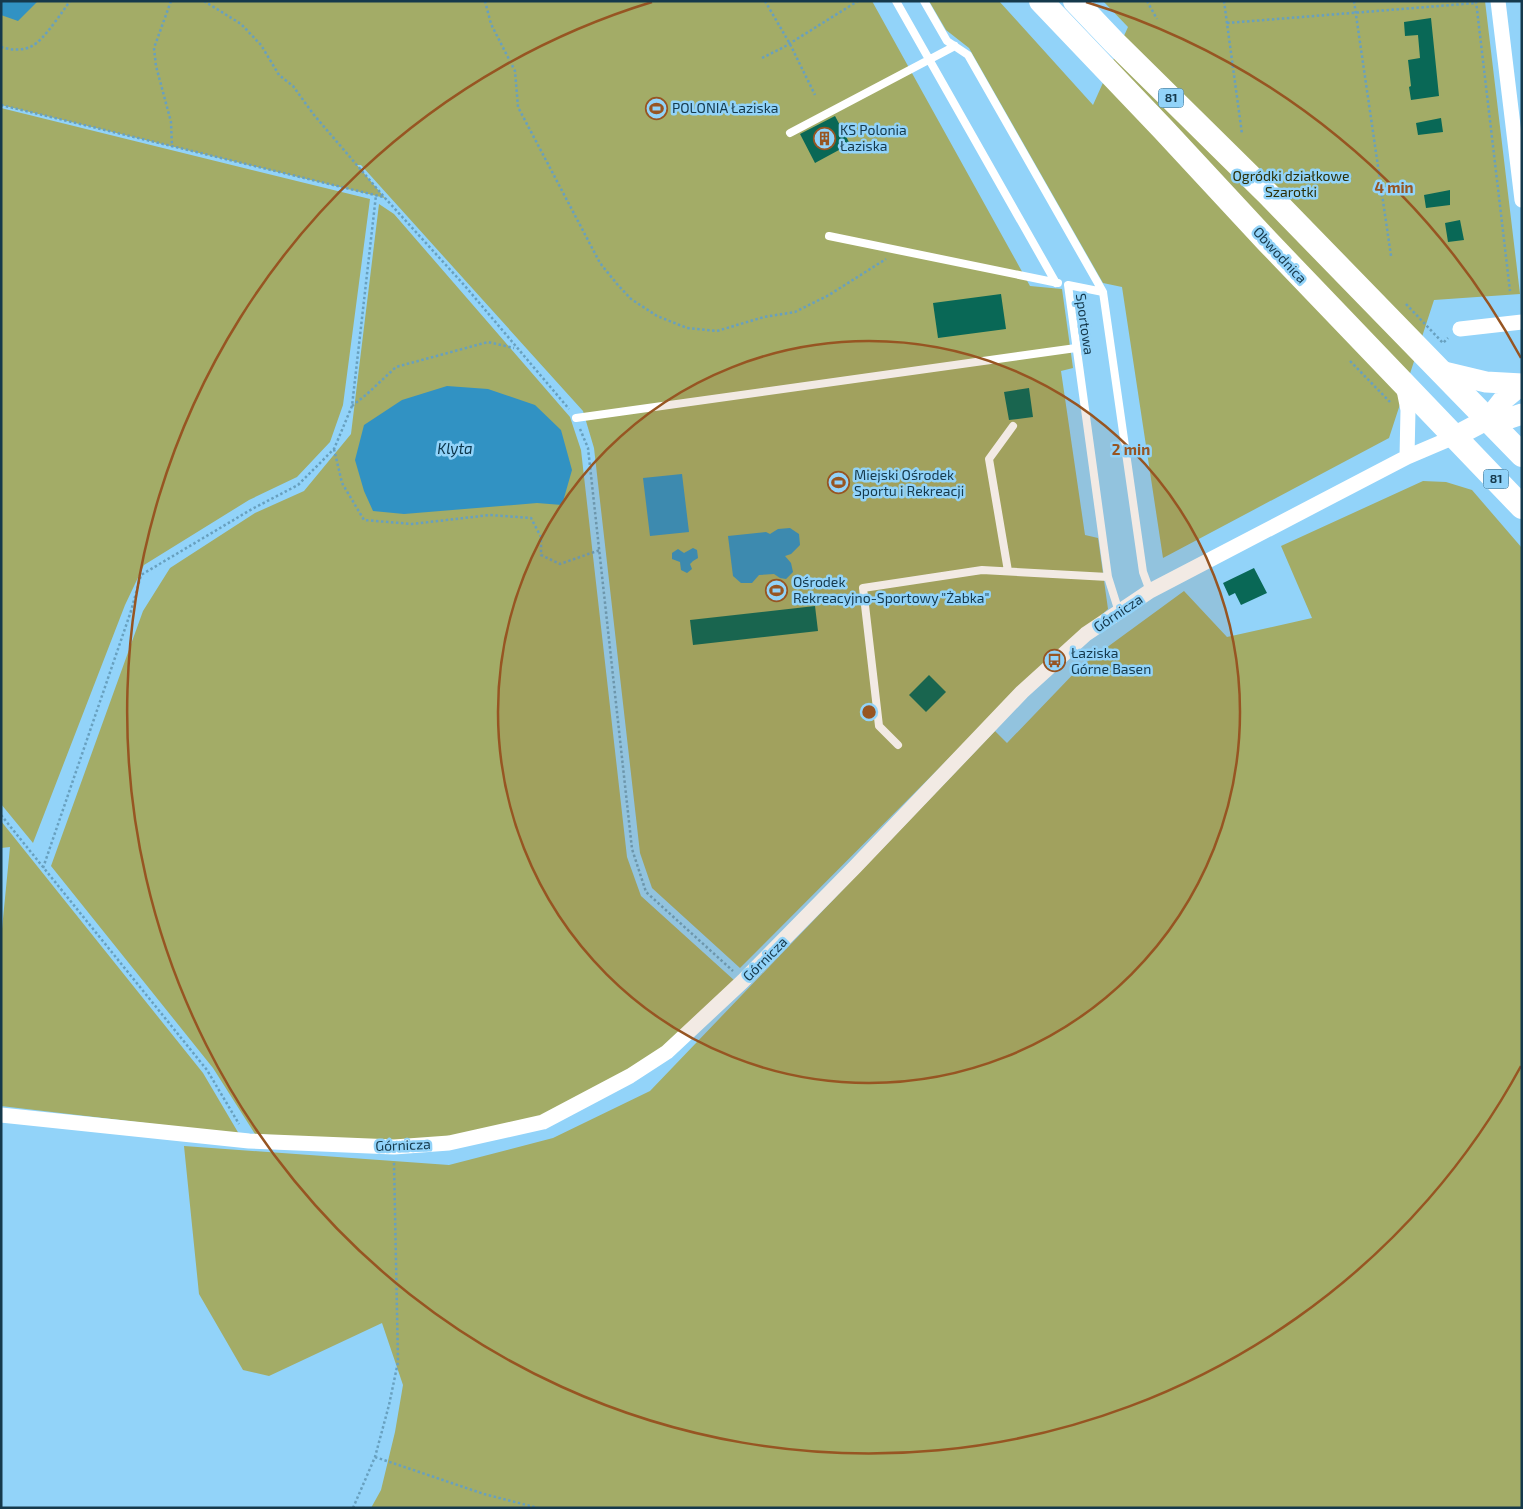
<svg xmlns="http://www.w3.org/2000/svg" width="1523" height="1509" viewBox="0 0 1523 1509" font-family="'Exo 2',sans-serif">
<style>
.green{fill:#a3ac67}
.water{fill:#3192c3}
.building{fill:#096856}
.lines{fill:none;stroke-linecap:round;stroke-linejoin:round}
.path{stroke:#68a0bf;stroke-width:2.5;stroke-dasharray:2.5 2.5;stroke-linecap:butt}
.lane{stroke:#fff;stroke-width:8}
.street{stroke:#fff;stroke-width:15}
.secondary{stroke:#fff;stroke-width:21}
.primary{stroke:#fff;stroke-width:24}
.ring{fill:none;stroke:#975522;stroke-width:2.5}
.labels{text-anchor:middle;stroke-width:5;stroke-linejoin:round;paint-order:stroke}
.shield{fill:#92d3f9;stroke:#3a6780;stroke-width:1}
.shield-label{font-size:12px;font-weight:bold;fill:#15394c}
.poi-label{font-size:14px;fill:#15394c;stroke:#92d3f9;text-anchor:start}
.park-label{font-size:14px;fill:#2b2f07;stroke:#92d3f9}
.street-label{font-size:14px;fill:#15394c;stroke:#92d3f9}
.water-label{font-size:15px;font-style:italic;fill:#0c354a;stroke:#92d3f9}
.centre{fill:#975522;stroke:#92d3f9;stroke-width:2.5}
.ring-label{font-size:15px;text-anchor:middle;font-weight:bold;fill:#975522;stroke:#92d3f9;stroke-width:5;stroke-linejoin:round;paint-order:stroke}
</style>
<rect width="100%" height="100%" fill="#92d3f9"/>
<path class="green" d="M 1,1 L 872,1 L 1030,286 L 1062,289 L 1073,368 L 1061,371 L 1085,535 L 1098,538 L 1108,609 L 1016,691 L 740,968 L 652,888 L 640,853 L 594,448 L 583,411 L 361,165 L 357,165 L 385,198 L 1,105 Z
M 929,1 L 999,1 L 1093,105 L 1128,27 L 1103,1 L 1485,1 L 1520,294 L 1434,300 L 1389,438 L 1163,558 L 1122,287 L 1103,283 L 969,48 L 946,30 Z
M 1,108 L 370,199 L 343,405 L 330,442 L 297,477 L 249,500 L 144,565 L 125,605 L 33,843 L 1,804 Z
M 379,204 L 394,214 L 570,417 L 581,450 L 627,857 L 641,896 L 735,981 L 640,1075 L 547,1121 L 447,1146 L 255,1134 L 213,1068 L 51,866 L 143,611 L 170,568 L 255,513 L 304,491 L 351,434 Z
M 1423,481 L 1446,482 L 1472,490 L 1522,548 L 1522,1508 L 371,1508 L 381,1490 L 395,1432 L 403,1385 L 382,1323 L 269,1376 L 243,1370 L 199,1294 L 184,1146 L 449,1165 L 553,1138 L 650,1091 L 995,731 L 1007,743 L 1080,667 L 1184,591 L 1227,637 L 1312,618 L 1281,546 Z
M 1,821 L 203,1073 L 239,1134 L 1,1106 L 1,939 L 10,847 L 1,848 Z"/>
<path class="water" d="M 1,1 L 38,1 L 18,21 L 1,15 Z
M 447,386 L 488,389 L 535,405 L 561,430 L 572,470 L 562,505 L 537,503 L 404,514 L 373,511 L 364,491 L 355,460 L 364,425 L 402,400 Z
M 682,474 L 689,532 L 650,536 L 643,478 Z
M 790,528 L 799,534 L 800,545 L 791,554 L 785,556 L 791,563 L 793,572 L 786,579 L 780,578 L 774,574 L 759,575 L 752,583 L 741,583 L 733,576 L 728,536 L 766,532 L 770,534 L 778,529 Z
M 693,548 L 697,550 L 698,558 L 693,561 L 690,564 L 692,569 L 687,573 L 681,570 L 680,562 L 672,559 L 672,553 L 678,549 L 684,553 Z"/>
<path class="building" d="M 1431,18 L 1439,96 L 1411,100 L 1409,87 L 1411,86 L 1408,60 L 1420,58 L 1418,35 L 1405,36 L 1404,22 Z
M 835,116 L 850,144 L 815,163 L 800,134 Z
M 1441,118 L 1443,132 L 1418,135 L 1416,123 Z
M 1450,190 L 1450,205 L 1426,208 L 1424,195 Z
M 1460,220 L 1464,240 L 1448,242 L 1445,223 Z
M 1001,294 L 1006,329 L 938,338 L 933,303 Z
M 1029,388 L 1033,417 L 1009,420 L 1004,392 Z
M 1254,568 L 1267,593 L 1241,605 L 1235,593 L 1229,596 L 1223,583 Z
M 815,606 L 818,631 L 693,645 L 690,620 Z
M 929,675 L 946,692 L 926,712 L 909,695 Z"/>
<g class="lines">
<path class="path" d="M 171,1 L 154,48 L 156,66 L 171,122 L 172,147
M 204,1 L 241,24 L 261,45 L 279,75 L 293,86 L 314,115 L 385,198 L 465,286 L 569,409
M 485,1 L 491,24 L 515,71 L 518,107 L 600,263 L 617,284 L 631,299 L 657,316 L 687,328 L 717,331 L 764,317 L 795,312 L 829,295 L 886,259
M 765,1 L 790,44 L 815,95
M 1147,1 L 1157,19
M 1224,1 L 1242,134
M 1354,1 L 1391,256
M 1476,1 L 1510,291
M 1227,23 L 1476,3
M 1,47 C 10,50 23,51 32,46 C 44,40 62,12 70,1
M 762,58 L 784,47 L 858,1
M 1,105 L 383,197
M 1406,304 L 1443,343 L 1448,338
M 1350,361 L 1390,402
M 352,406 L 367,394 L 396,367 L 488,342 L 514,348
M 580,429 L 588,448 L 632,849 L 646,892 L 733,971
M 334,449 L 342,483 L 364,520 L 412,524 L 490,515 L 531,518 L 541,537 L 541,555 L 560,564 L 600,550
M 819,601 L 834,600
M 1,815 L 207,1070 L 239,1124
M 43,868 L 131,611 L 141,575 L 252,509 L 298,485 L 334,449 L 352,406 L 376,195
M 375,1457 L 484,1494 L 538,1508
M 353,1508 L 375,1457 L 389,1405 L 398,1362 L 394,1162"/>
<path class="lane" d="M 896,1 L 1056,283
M 924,1 L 947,41 L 968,55 L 1103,292
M 790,133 L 955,46
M 829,236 L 1058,283
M 576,418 L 1076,348
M 1008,571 L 989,459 L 1013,426
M 1119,612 L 1108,577 L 1068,285 L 1103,292 L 1143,572 L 1150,591
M 898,745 L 879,726 L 863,588 L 982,570 L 1108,577"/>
<path class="street" d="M 1498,1 L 1522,200
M 1460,329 L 1522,322
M 1403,385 L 1408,410 L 1407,457
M 1,1115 L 249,1141 L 394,1147 L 449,1143 L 543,1122 L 630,1076 L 667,1052 L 743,981 L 855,867 L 1022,692 L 1086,634 L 1150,591 L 1407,457 L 1454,437"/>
<path class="secondary" d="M 1440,371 L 1486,382 L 1522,384
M 1488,419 L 1507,419 L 1522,414
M 1454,437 L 1488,419 L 1503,400 L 1522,384"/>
<path class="primary" d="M 1041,1 L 1163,129 L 1267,241 L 1522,507
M 1075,1 L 1114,42 L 1269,195 L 1522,455"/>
</g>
<circle cx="869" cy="712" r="371" fill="#975522" fill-opacity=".12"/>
<g class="ring">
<circle cx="869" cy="712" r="371"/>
<path d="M1521 1066A742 742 0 1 1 652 2M1086 2A742 742 0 0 1 1521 358"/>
</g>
<defs>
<symbol id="stadium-ring" viewBox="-11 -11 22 22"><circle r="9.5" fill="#92d3f9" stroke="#975522" stroke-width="1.5"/><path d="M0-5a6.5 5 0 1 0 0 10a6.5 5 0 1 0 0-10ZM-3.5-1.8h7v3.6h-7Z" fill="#975522"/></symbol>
<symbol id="building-ring" viewBox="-11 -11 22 22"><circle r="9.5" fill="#92d3f9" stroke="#975522" stroke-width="1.5"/><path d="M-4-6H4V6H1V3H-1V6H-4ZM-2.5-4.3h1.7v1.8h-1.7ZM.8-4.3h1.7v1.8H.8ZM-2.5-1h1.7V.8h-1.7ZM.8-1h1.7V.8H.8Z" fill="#975522"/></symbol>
<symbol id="bus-ring" viewBox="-11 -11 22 22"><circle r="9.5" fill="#92d3f9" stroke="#975522" stroke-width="1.5"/><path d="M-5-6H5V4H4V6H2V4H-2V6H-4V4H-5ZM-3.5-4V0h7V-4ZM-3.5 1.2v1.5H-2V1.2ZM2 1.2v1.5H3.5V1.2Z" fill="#975522"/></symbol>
</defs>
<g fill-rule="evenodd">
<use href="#stadium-ring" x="644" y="96" width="25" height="25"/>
<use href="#building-ring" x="812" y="126" width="25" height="25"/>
<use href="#stadium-ring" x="826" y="470" width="25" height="25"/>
<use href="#stadium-ring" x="764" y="578" width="25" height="25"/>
<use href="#bus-ring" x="1042" y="648" width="25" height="25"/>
</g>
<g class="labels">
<g class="shield">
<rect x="1158.5" y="88.5" width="25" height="19" rx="4"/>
<rect x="1483.5" y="469.5" width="25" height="19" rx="4"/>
</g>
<g class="shield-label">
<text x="1171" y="102">81</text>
<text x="1496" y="483">81</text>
</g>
<g class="poi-label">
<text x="672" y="113">POLONIA Łaziska</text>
<text x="840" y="135">KS Polonia<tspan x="840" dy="16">Łaziska</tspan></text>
<text x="854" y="480">Miejski Ośrodek<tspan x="854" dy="16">Sportu i Rekreacji</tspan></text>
<text x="793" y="587">Ośrodek<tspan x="793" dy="16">Rekreacyjno-Sportowy "Żabka"</tspan></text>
<text x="1071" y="658">Łaziska<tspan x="1071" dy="16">Górne Basen</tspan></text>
</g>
<g class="park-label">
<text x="1291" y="181">Ogródki działkowe<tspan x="1291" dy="16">Szarotki</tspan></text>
</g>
<g class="street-label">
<text transform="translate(1280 255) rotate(47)" y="5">Obwodnica</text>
<text transform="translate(1085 324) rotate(82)" y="5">Sportowa</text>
<text transform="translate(1118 613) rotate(-34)" y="5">Górnicza</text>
<text transform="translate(765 959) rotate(-45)" y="5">Górnicza</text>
<text transform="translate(403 1145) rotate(-2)" y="5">Górnicza</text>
</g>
<g class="water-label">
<text x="455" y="454">Klyta</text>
</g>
</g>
<circle cx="869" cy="712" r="8" class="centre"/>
<g class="ring-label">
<text x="1394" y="193">4 min</text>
<text x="1131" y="455">2 min</text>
</g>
<rect width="1523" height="1509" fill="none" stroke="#15394c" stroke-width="5"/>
</svg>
